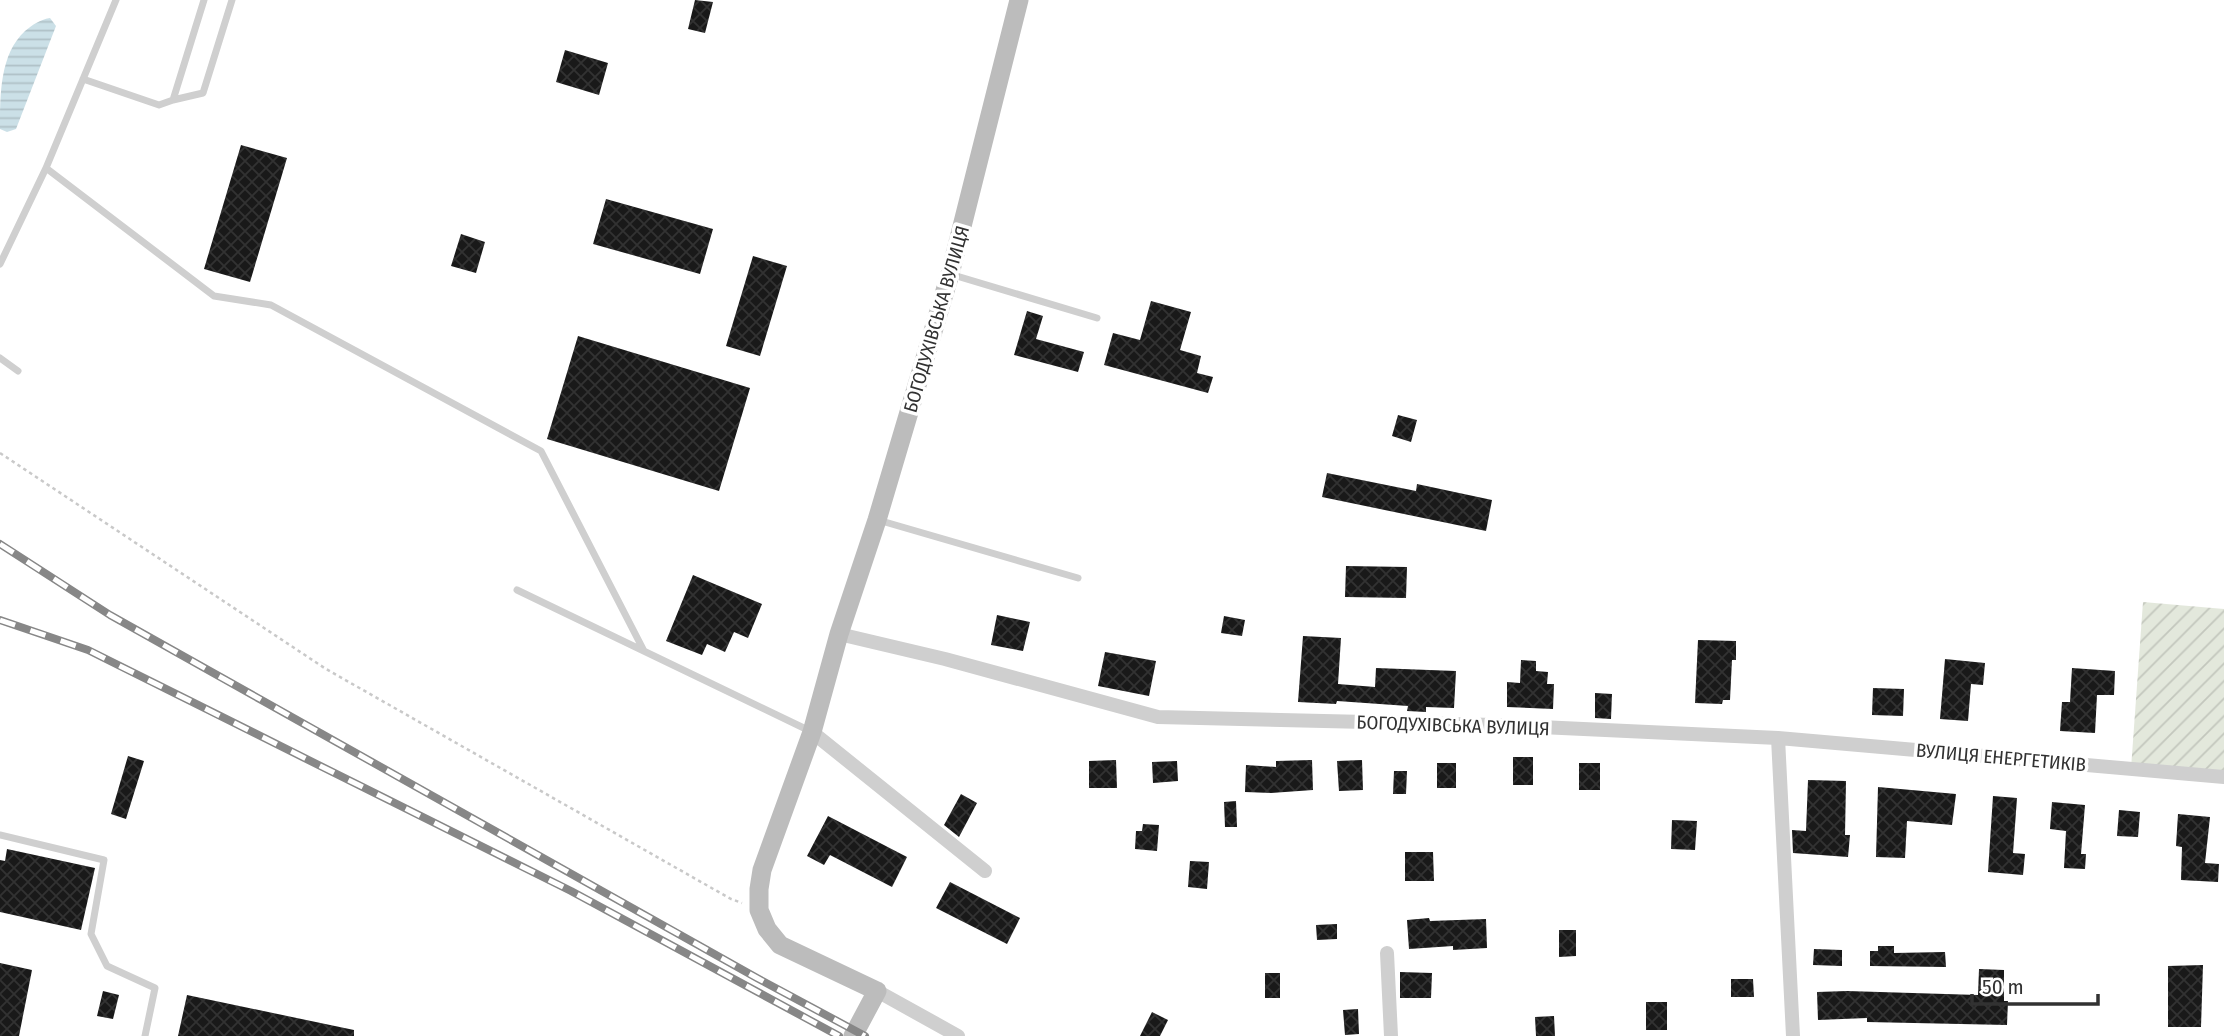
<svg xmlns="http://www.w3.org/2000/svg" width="2224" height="1036" viewBox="0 0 2224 1036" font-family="'Fira Sans Condensed',sans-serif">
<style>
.garden{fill:url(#garden-furrows)}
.water{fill:url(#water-rules)}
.building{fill:url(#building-cross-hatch)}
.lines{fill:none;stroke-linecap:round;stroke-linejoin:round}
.path{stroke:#c9c9c9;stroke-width:2.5;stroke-dasharray:3.5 3.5;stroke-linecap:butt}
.lane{stroke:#cfcfcf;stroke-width:7}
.street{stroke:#cfcfcf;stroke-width:14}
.secondary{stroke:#bcbcbc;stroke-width:19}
.rail-casing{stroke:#878787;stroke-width:8}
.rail{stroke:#fff;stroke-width:5;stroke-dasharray:16;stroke-linecap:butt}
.labels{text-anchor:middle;stroke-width:7;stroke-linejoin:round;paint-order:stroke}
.street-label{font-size:19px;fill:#323232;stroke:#fff}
</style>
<defs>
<pattern id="garden-furrows" width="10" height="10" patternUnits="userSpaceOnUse" patternTransform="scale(1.75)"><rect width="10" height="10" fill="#e3e8dc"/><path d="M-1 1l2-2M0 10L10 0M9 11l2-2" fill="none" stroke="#c3c7bd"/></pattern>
<pattern id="water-rules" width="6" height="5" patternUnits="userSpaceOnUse" patternTransform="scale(1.75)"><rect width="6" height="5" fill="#cbe0e7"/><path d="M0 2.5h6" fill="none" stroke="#afc1c7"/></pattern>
<pattern id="building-cross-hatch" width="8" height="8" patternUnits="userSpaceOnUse" patternTransform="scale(1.75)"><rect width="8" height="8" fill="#191919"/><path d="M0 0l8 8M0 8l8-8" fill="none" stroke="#323232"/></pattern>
</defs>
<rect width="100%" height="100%" fill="#fff"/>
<path class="garden" d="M 2143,602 L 2224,609 L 2224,777 L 2131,769 Z"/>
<path class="water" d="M 50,18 L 56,26 L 16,129 L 7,132 L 0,129 C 0,94 0,54 25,31 C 34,24 39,20 50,18 Z"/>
<path class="building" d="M 695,0 L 713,2 L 705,33 L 688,29 Z
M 565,50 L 608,63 L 599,95 L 556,82 Z
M 241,145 L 287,158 L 250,282 L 204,269 Z
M 606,199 L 713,229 L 700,274 L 593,244 Z
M 461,234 L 485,242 L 476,273 L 451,266 Z
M 753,256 L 787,266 L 760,356 L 726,346 Z
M 1151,301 L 1191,312 L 1180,350 L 1201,356 L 1197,373 L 1213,377 L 1208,393 L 1104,365 L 1113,333 L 1140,340 Z
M 1027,311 L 1043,316 L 1036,339 L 1084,352 L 1078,372 L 1014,355 Z
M 578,336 L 750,388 L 719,491 L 547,439 Z
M 1398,415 L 1417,420 L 1411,442 L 1392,436 Z
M 1327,473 L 1416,491 L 1417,484 L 1492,500 L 1486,531 L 1322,497 Z
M 1346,566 L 1407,567 L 1406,598 L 1345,597 Z
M 693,575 L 762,604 L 748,638 L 734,632 L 725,652 L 707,644 L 702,655 L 666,641 Z
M 997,615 L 1030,622 L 1023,651 L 991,645 Z
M 1224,616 L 1245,620 L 1242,636 L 1221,633 Z
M 1303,636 L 1341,638 L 1338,684 L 1375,687 L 1376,668 L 1456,671 L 1454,708 L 1426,707 L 1426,712 L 1407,711 L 1408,706 L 1337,701 L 1336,704 L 1298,702 Z
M 1698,640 L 1736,641 L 1736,660 L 1732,660 L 1730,700 L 1723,700 L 1722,704 L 1695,703 Z
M 1105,652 L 1156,661 L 1149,696 L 1098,686 Z
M 1945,659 L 1985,663 L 1983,685 L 1971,684 L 1968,721 L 1940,719 Z
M 1521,660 L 1536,661 L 1536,671 L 1548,672 L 1547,684 L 1554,684 L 1553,709 L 1507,707 L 1507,682 L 1520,683 Z
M 2072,668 L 2115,671 L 2114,695 L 2097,695 L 2095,733 L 2060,731 L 2062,702 L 2070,702 Z
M 1873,688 L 1904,689 L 1903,716 L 1872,715 Z
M 1595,693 L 1612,694 L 1611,719 L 1595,718 Z
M 128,756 L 144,761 L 126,819 L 111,814 Z
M 1513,757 L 1533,757 L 1533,785 L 1513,785 Z
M 1116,760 L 1117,788 L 1089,788 L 1089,761 Z
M 1312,760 L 1313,790 L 1271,793 L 1245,792 L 1246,765 L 1276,767 L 1276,761 Z
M 1362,760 L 1363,790 L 1339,791 L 1337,761 Z
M 1177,761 L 1178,781 L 1153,783 L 1152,762 Z
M 1437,763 L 1456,763 L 1456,788 L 1437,788 Z
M 1579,763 L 1600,763 L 1600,790 L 1579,790 Z
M 1394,771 L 1407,771 L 1406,794 L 1393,794 Z
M 1808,780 L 1846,781 L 1845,835 L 1850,835 L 1848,857 L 1793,853 L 1792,830 L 1806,831 Z
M 1878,787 L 1956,794 L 1952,825 L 1907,821 L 1905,858 L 1876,857 Z
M 961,794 L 977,803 L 959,837 L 944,825 Z
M 1993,796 L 2017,798 L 2013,853 L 2025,854 L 2023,875 L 1988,872 Z
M 1236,801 L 1237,827 L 1225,827 L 1224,802 Z
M 2052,802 L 2085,805 L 2081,854 L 2086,854 L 2085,869 L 2064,868 L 2066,831 L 2050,829 Z
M 2119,810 L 2140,812 L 2138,837 L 2117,836 Z
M 2178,814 L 2210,817 L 2205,863 L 2219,864 L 2218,882 L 2181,880 L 2182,847 L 2176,846 Z
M 828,816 L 907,857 L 892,887 L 830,855 L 824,865 L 807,856 Z
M 1672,820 L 1697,821 L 1695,850 L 1671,849 Z
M 1143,824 L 1159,825 L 1157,851 L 1135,849 L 1136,831 L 1142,831 Z
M 7,849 L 95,868 L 81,930 L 0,912 L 0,860 L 5,861 Z
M 1405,852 L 1433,852 L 1434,881 L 1405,881 Z
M 1190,861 L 1209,862 L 1207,889 L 1188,887 Z
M 950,882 L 1020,918 L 1007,944 L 936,908 Z
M 1429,918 L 1430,921 L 1486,919 L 1487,948 L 1453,950 L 1453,946 L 1409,949 L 1407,920 Z
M 1337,924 L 1337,939 L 1317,940 L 1316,925 Z
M 1559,930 L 1576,930 L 1576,956 L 1559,957 Z
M 1878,946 L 1894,946 L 1894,953 L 1945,952 L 1946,967 L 1870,966 L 1870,951 L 1878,951 Z
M 1814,949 L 1842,950 L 1842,966 L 1813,965 Z
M 0,963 L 32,970 L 19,1036 L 0,1036 Z
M 2203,965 L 2201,1027 L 2168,1027 L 2168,966 Z
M 1979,969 L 2004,970 L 2004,1001 L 2008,1001 L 2007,1025 L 1867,1022 L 1867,1018 L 1818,1020 L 1817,992 L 1847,991 L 1978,995 Z
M 1400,972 L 1432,973 L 1431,998 L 1400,998 Z
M 1265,973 L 1280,973 L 1280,998 L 1265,998 Z
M 1731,979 L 1753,979 L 1754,997 L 1731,997 Z
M 103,991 L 119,995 L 113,1019 L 97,1016 Z
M 187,995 L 354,1030 L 354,1036 L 178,1036 Z
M 1646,1002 L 1667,1002 L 1667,1030 L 1646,1030 Z
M 1358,1009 L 1359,1034 L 1345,1035 L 1343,1010 Z
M 1152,1012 L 1168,1020 L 1160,1036 L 1140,1036 Z
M 1554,1016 L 1555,1036 L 1536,1036 L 1535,1017 Z"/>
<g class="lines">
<path class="path" d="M 0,453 L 326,669 L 731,899 L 742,903"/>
<path class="lane" d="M 116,0 L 46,168 L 214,296 L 271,305 L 541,451 L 644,651
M 83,79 L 159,105 L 173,100 L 204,0
M 173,100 L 203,93 L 232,0
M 0,264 L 46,168
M 950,274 L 1097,318
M 0,358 L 18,371
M 878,520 L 1078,578
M 517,590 L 810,731
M 0,835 L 104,860 L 91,934 L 107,966 L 155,988 L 145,1036"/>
<path class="street" d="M 839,634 L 945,659 L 1158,717 L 1495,725 L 1778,738 L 2224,777
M 812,732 L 985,871
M 1778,738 L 1793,1036
M 1387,953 L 1391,1036
M 877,991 L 958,1036"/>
<path class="secondary" d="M 853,1036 L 877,991 L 780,945 L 767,929 L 759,910 L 759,889 L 762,870 L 812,732 L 839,634 L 877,520 L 950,274 L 1019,0"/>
<defs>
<path id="rail" d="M 0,544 L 110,615 L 757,978 L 865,1036
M 0,620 L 88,650 L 571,891 L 839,1036"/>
</defs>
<use href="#rail" class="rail-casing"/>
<use href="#rail" class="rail"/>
</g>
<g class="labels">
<g class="street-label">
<text transform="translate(936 319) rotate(-74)" y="7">БОГОДУХІВСЬКА ВУЛИЦЯ</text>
<text transform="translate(1453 725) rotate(2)" y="7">БОГОДУХІВСЬКА ВУЛИЦЯ</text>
<text transform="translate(2001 757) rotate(5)" y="7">ВУЛИЦЯ ЕНЕРГЕТИКІВ</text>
</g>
</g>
<path d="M1972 994v10h126v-10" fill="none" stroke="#323232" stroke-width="3.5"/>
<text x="1982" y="994" font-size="21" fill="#323232" stroke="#ffffff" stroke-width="5" paint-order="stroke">50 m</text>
</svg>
